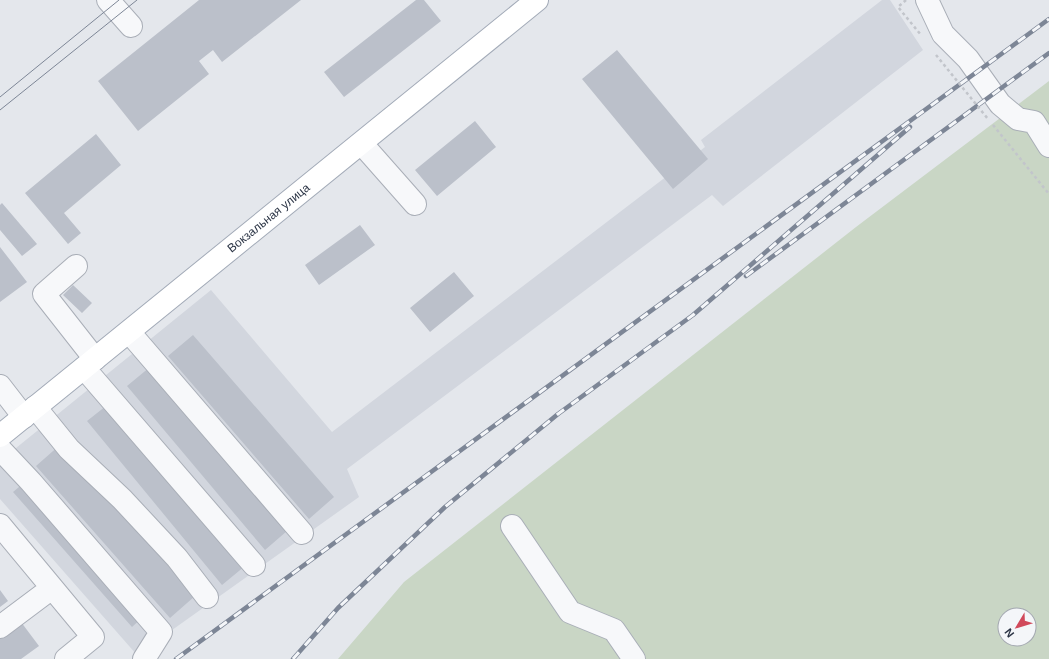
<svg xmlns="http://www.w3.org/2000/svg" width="1049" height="659" viewBox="0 0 1049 659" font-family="Arial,sans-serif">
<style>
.built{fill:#d2d6de}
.green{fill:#c9d6c5;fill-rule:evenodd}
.building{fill:#bbc0ca}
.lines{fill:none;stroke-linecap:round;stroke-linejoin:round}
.minor-casing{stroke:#a9aeb7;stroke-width:24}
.major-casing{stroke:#a3abb8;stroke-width:24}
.path{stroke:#c2c5cb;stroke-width:2.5;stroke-dasharray:3 3;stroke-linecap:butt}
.minor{stroke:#f7f8fa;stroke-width:22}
.major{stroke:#fff;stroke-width:22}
.tram{stroke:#7d8696;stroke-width:1}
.rail-casing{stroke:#7d8696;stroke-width:4.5}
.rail{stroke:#f4f6f9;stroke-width:3;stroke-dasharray:9;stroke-linecap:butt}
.path-bridge{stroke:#c2c5cb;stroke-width:2.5;stroke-dasharray:3 3;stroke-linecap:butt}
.labels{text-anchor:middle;stroke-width:3;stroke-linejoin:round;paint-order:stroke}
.street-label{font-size:12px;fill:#2b3445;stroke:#f4f6f9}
</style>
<rect width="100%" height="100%" fill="#e4e7ec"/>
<path class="built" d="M 882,0 L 890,0 L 923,50 L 723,206 L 712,195 L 347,469 L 359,497 L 137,655 L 0,499 L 0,461 L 211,290 L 332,432 L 705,147 L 701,140 Z"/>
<path class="green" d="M 1049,81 L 1049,659 L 338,659 L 404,582 L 856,227 ZM 1005,615 L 1029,615 L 1029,639 L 1005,639 Z"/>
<path class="building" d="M 199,0 L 301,0 L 222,62 L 213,50 L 199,61 L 209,74 L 138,131 L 98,81 Z
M 416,0 L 424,0 L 441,21 L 344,97 L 324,72 Z
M 617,50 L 708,159 L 673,189 L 582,79 Z
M 475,121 L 496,147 L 437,196 L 415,170 Z
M 96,134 L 121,165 L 64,213 L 81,233 L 68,244 L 25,193 Z
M 2,203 L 37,244 L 22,256 L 0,230 L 0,205 Z
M 360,225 L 375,245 L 319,285 L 305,265 Z
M 0,247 L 27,282 L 0,302 Z
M 454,272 L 474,296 L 430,332 L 410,308 Z
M 73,285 L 92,303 L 82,313 L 63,295 Z
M 193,335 L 334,497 L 309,519 L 168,356 Z
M 150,367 L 287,531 L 265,550 L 127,386 Z
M 111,402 L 245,566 L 222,585 L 87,421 Z
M 61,444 L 195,596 L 170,618 L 36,466 Z
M 25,482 L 144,616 L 132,627 L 13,492 Z
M 0,590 L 8,601 L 0,607 Z
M 21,622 L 39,646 L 21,659 L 0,659 L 0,637 Z"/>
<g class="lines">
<defs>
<path id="minor" d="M 108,0 L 131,26
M 927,0 L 943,34 L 968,59 L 1000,104 L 1018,119 L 1034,122 L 1049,146
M 362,144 L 415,204
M 76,266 L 44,294 L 95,359
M 129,332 L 302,533
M 84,368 L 254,565
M 0,386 L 24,417
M 35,407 L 69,449 L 122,499 L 177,558 L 207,597
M 0,449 L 31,482 L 161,632 L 144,659
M 0,525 L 93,637 L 66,659
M 512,526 L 570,612 L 614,630 L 634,659
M 0,627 L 52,588"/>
<g id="major">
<path id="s1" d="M 0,436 L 537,0"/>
</g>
</defs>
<use href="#minor" class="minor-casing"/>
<use href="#major" class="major-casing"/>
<path class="path" d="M 906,0 L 898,7 L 921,35
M 993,125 L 1049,194"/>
<use href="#minor" class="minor"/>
<use href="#major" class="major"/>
<path class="tram" d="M 0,97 L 119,0
M 0,110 L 137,0"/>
<defs>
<path id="rail" d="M 746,276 L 1049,53
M 176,659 L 1049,19
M 293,659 L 338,608 L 445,507 L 558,414 L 693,315 L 910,127"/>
</defs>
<use href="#rail" class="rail-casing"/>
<use href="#rail" class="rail"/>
<path class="path-bridge" d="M 936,55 L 988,119"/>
</g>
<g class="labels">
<g class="street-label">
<text dy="4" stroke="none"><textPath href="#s1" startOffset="346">Вокзальная улица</textPath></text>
</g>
</g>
<g transform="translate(1017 627) rotate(232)"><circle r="19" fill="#f4f6f9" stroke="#a4a8b1"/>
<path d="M0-3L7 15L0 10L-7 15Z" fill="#d1495b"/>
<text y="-6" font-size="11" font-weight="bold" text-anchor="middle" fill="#2b3445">N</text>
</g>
</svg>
